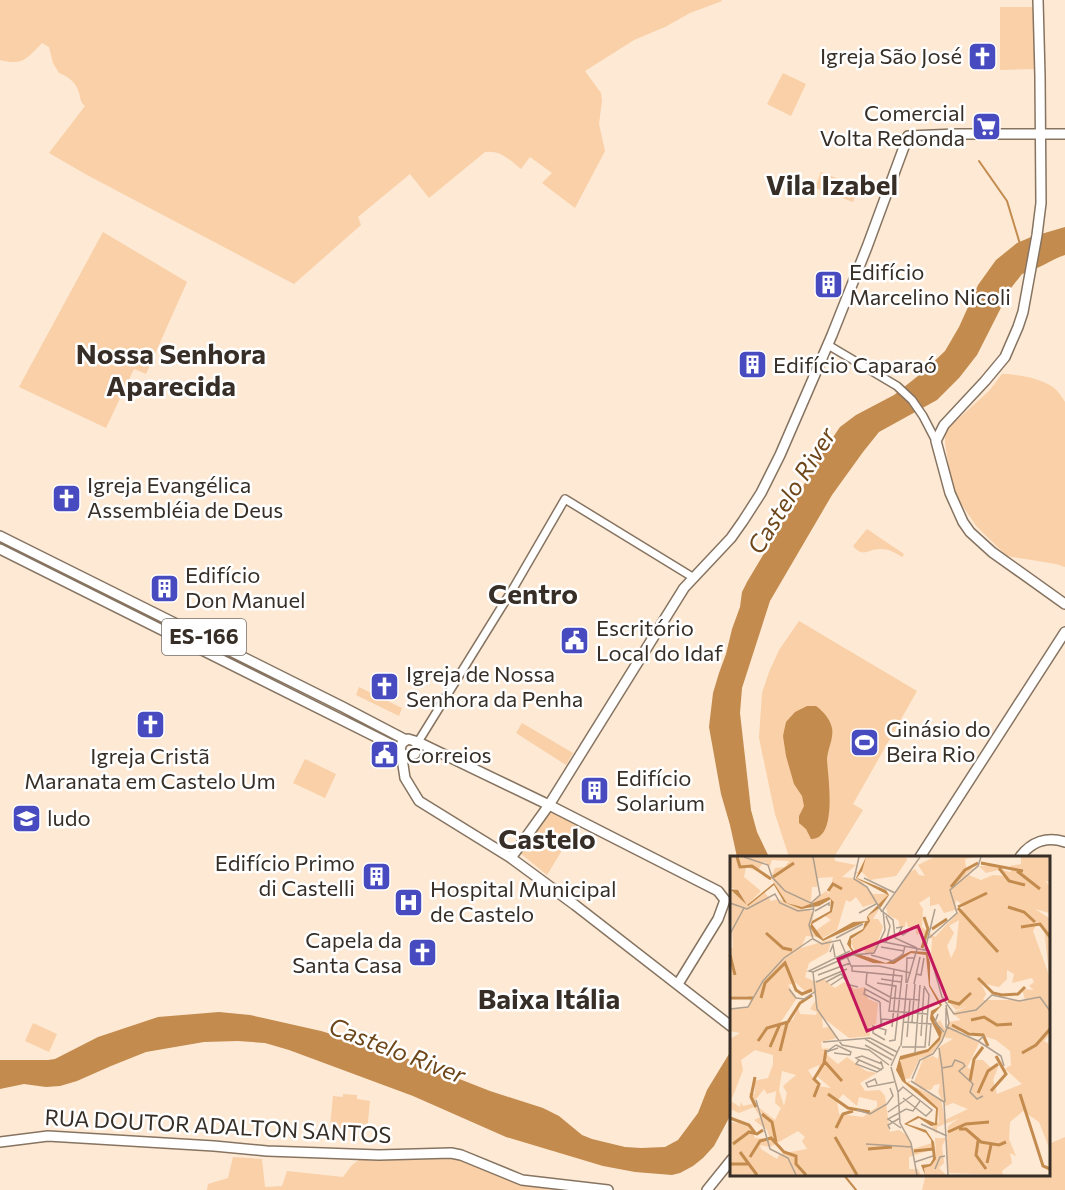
<svg xmlns="http://www.w3.org/2000/svg" width="1065" height="1190" viewBox="0 0 1065 1190" font-family="Commissioner,sans-serif">
<style>
.green{fill:#f9d0a7}
.water{fill:#c38b4e}
.lines{fill:none;stroke-linecap:round;stroke-linejoin:round}
.stream{stroke:#c38b4e;stroke-width:2}
.minor-casing{stroke:#867461;stroke-width:10}
.major-casing{stroke:#867461;stroke-width:12}
.minor{stroke:#fff;stroke-width:7}
.major{stroke:#fff;stroke-width:9}
.labels{text-anchor:middle;stroke-width:5;stroke-linejoin:round;paint-order:stroke}
.shield{fill:#fff;stroke:#736d68;stroke-width:1.5}
.shield-label{font-size:21px;font-weight:bold;fill:#372f27}
.poi-label{font-size:22px;fill:#372f27;stroke:#fff;text-anchor:start}
.street-label{font-size:22px;fill:#372f27;stroke:#fff}
.water-label{font-size:24px;font-style:italic;fill:#6d4619;stroke:#fff}
.district-label{font-size:28px;font-weight:bold;fill:#372f27;stroke:#fff}
.inset-river{fill:none;stroke:#c38b4e;stroke-width:3}
.inset-road{fill:none;stroke:#ae9f8f;stroke-width:1.5}
.view{fill:#c2185b;fill-opacity:0.15;stroke:#c2185b;stroke-width:3}
.inset-edge{fill:none;stroke:#372f27;stroke-width:3}
</style>
<rect width="100%" height="100%" fill="#fee9d4"/>
<path class="green" d="M 0,0 L 721,0 L 722,1 L 690,13 L 665,27 L 634,40 L 585,71 L 601,93 L 602,101 L 599,124 L 605,151 L 575,208 L 542,183 L 552,173 L 530,157 L 521,169 C 509,159 500,150 485,152 L 429,198 L 410,174 L 358,217 L 361,225 L 294,284 L 87,175 L 49,153 L 85,106 C 80,102 81,99 79,93 C 76,82 69,77 59,73 L 53,63 L 49,47 L 42,43 C 27,58 24,66 0,60 Z
M 1000,7 L 1034,7 L 1035,69 L 1000,70 Z
M 783,73 L 806,84 L 791,116 L 767,104 Z
M 821,172 L 859,187 L 853,202 L 815,188 Z
M 103,232 L 187,282 L 146,374 L 134,369 L 106,428 L 19,387 Z
M 1002,374 C 1018,374 1040,378 1053,387 C 1058,391 1062,397 1065,402 L 1065,567 L 1056,564 L 1007,556 L 977,527 L 953,492 L 945,443 L 945,435 L 949,427 L 989,391 Z
M 867,529 L 904,554 L 902,557 C 896,553 889,549 882,549 C 868,548 864,559 853,546 Z
M 799,621 L 917,691 L 853,804 L 863,810 L 834,857 L 789,857 L 775,814 L 759,738 L 762,693 L 769,672 L 779,650 Z
M 359,687 L 402,708 L 399,716 L 356,695 Z
M 522,723 L 573,753 L 566,765 L 516,733 Z
M 305,759 L 336,774 L 325,798 L 293,783 Z
M 551,811 L 578,824 L 547,875 L 520,853 Z
M 33,1023 L 57,1034 L 49,1052 L 25,1041 Z
M 343,1094 L 357,1095 L 357,1099 L 370,1101 L 367,1131 L 330,1127 L 333,1096 L 343,1097 Z
M 1065,1137 L 1065,1190 L 922,1190 L 926,1174 L 1048,1174 L 1049,1144 Z
M 233,1157 L 262,1159 L 265,1187 L 282,1186 L 287,1171 L 343,1177 L 352,1165 L 359,1160 L 388,1160 L 415,1157 L 454,1157 L 561,1189 L 561,1190 L 207,1190 L 208,1184 L 228,1178 Z"/>
<path class="water" d="M 1065,227 L 1065,255 C 1050,260 1037,270 1022,274 L 1011,288 L 977,355 L 959,378 L 937,400 L 879,432 L 863,452 L 832,495 L 770,601 L 742,688 L 740,713 L 751,810 L 757,832 L 769,857 L 737,857 L 730,825 L 721,794 L 709,727 L 713,693 L 719,673 L 726,654 L 732,629 L 740,607 L 742,592 L 747,582 L 799,495 L 812,468 L 840,427 L 856,415 L 894,395 L 923,372 L 945,351 L 959,327 L 978,285 L 996,260 L 1017,243 L 1031,237 Z
M 807,706 L 816,706 C 824,712 830,719 832,728 C 834,739 827,750 827,760 C 828,777 838,840 811,839 L 806,829 L 799,823 L 799,816 L 804,806 L 802,796 L 794,784 L 786,756 L 783,736 L 786,722 L 795,712 Z
M 219,1012 L 250,1015 L 321,1031 L 388,1051 L 490,1091 L 543,1108 L 559,1116 L 582,1135 L 592,1139 L 625,1147 L 641,1148 L 665,1147 L 678,1140 L 698,1113 L 707,1090 L 732,1049 L 732,1112 L 729,1118 L 714,1146 L 703,1158 L 693,1166 L 680,1173 L 672,1175 L 635,1172 L 603,1166 L 506,1137 L 413,1096 L 289,1050 L 265,1043 L 238,1041 L 204,1042 L 146,1052 L 111,1066 L 77,1081 L 60,1086 L 46,1087 L 24,1084 L 0,1089 L 0,1060 L 48,1060 L 55,1059 L 98,1037 L 158,1017 Z"/>
<g class="lines">
<path class="stream" d="M 979,161 L 1007,201 L 1020,244
M 843,1174 L 856,1190"/>
<defs>
<path id="minor" d="M 828,345 L 897,386 L 912,400 L 923,416 L 936,441
M 418,742 L 514,587 L 565,499 L 694,578"/>
<path id="major" d="M 1038,0 L 1040,76 L 1041,203 L 1037,235 L 1023,312 L 1018,327 L 1005,357 L 985,381 L 944,425 L 936,441 L 950,493 L 963,522 L 970,532 L 992,552 L 1065,604
M 0,536 L 343,707 L 406,740
M 0,549 L 400,749
M 408,739 L 418,742 L 415,754 L 407,756 L 402,754 L 400,749 L 402,743 Z
M 418,742 L 549,805 L 718,891 L 725,900 L 718,919 L 678,984
M 401,752 L 405,778 L 419,801 L 511,858 L 575,905 L 732,1027
M 920,857 L 1065,632
M 1020,857 C 1031,842 1047,836 1065,842
M 511,858 L 549,805 L 684,588 L 731,538 L 743,521 L 761,493 L 780,455 L 832,335 L 867,247 L 908,136 L 957,134 L 1065,134
M 0,1142 L 48,1136 L 214,1146 L 267,1151 L 379,1155 L 451,1153 L 461,1155 L 522,1180 L 608,1190
M 707,1190 L 732,1159"/>
</defs>
<use href="#minor" class="minor-casing"/>
<use href="#major" class="major-casing"/>
<use href="#minor" class="minor"/>
<use href="#major" class="major"/>
</g>
<defs>
<symbol id="church-square" viewBox="-11 -11 22 22"><rect x="-9" y="-9" width="18" height="18" rx="4" fill="#484abf" stroke="#fff"/><path d="M-1.2-6h2.4v3.5h3.3v2.4h-3.3V6h-2.4V-.1h-3.3v-2.4h3.3Z" fill="#fff"/></symbol>
<symbol id="supermarket-square" viewBox="-11 -11 22 22"><rect x="-9" y="-9" width="18" height="18" rx="4" fill="#484abf" stroke="#fff"/><path d="M-6-5.5h2.5l.6 2H6L4.5 2H-2.5L-4.4-4H-6ZM-1.5 3.2a1.3 1.3 0 1 0 .1 0ZM3 3.2a1.3 1.3 0 1 0 .1 0Z" fill="#fff"/></symbol>
<symbol id="building-square" viewBox="-11 -11 22 22"><rect x="-9" y="-9" width="18" height="18" rx="4" fill="#484abf" stroke="#fff"/><path d="M-4-6H4V6H1V3H-1V6H-4ZM-2.5-4.3h1.7v1.8h-1.7ZM.8-4.3h1.7v1.8H.8ZM-2.5-1h1.7V.8h-1.7ZM.8-1h1.7V.8H.8Z" fill="#fff"/></symbol>
<symbol id="civic-square" viewBox="-11 -11 22 22"><rect x="-9" y="-9" width="18" height="18" rx="4" fill="#484abf" stroke="#fff"/><path d="M-.6-6.5H3V-4.5H.6V-3L4-1V1h2V6H-6V1h2V-1L-.6-3ZM-1.2 2.5V6h2.4V2.5Z" fill="#fff"/></symbol>
<symbol id="stadium-square" viewBox="-11 -11 22 22"><rect x="-9" y="-9" width="18" height="18" rx="4" fill="#484abf" stroke="#fff"/><path d="M0-5a6.5 5 0 1 0 0 10a6.5 5 0 1 0 0-10ZM-3.5-1.8h7v3.6h-7Z" fill="#fff"/></symbol>
<symbol id="school-square" viewBox="-11 -11 22 22"><rect x="-9" y="-9" width="18" height="18" rx="4" fill="#484abf" stroke="#fff"/><path d="M0-5L7-2L0 1L-7-2ZM-4 1L0 2.5L4 1V4Q0 6-4 4Z" fill="#fff"/></symbol>
<symbol id="hospital-square" viewBox="-11 -11 22 22"><rect x="-9" y="-9" width="18" height="18" rx="4" fill="#484abf" stroke="#fff"/><path d="M-5-5h3v3.5h4V-5h3V5h-3V1.5h-4V5h-3Z" fill="#fff"/></symbol>
</defs>
<g fill-rule="evenodd">
<use href="#church-square" x="966" y="40" width="33" height="33"/>
<use href="#supermarket-square" x="970" y="110" width="33" height="33"/>
<use href="#building-square" x="812" y="268" width="33" height="33"/>
<use href="#building-square" x="736" y="348" width="33" height="33"/>
<use href="#church-square" x="50" y="482" width="33" height="33"/>
<use href="#building-square" x="148" y="572" width="33" height="33"/>
<use href="#civic-square" x="558" y="624" width="33" height="33"/>
<use href="#church-square" x="368" y="670" width="33" height="33"/>
<use href="#church-square" x="134" y="708" width="33" height="33"/>
<use href="#stadium-square" x="848" y="726" width="33" height="33"/>
<use href="#civic-square" x="368" y="738" width="33" height="33"/>
<use href="#building-square" x="578" y="774" width="33" height="33"/>
<use href="#school-square" x="10" y="802" width="33" height="33"/>
<use href="#building-square" x="360" y="860" width="33" height="33"/>
<use href="#hospital-square" x="392" y="886" width="33" height="33"/>
<use href="#church-square" x="406" y="936" width="33" height="33"/>
</g>
<g class="labels">
<rect class="shield" x="162" y="619" width="84" height="36" rx="4.5"/>
<g class="shield-label">
<text x="204" y="644">ES-166</text>
</g>
<g class="poi-label">
<text x="962" y="64" text-anchor="end">Igreja São José</text>
<text x="965" y="121" text-anchor="end">Comercial<tspan x="965" dy="25">Volta Redonda</tspan></text>
<text x="849" y="280">Edifício<tspan x="849" dy="25">Marcelino Nicoli</tspan></text>
<text x="773" y="373">Edifício Caparaó</text>
<text x="87" y="493">Igreja Evangélica<tspan x="87" dy="25">Assembléia de Deus</tspan></text>
<text x="185" y="583">Edifício<tspan x="185" dy="25">Don Manuel</tspan></text>
<text x="596" y="636">Escritório<tspan x="596" dy="25">Local do Idaf</tspan></text>
<text x="406" y="682">Igreja de Nossa<tspan x="406" dy="25">Senhora da Penha</tspan></text>
<text x="886" y="737">Ginásio do<tspan x="886" dy="25">Beira Rio</tspan></text>
<text x="406" y="763">Correios</text>
<text x="150" y="764" text-anchor="middle">Igreja Cristã<tspan x="150" dy="25">Maranata em Castelo Um</tspan></text>
<text x="616" y="786">Edifício<tspan x="616" dy="25">Solarium</tspan></text>
<text x="47" y="826">ludo</text>
<text x="355" y="871" text-anchor="end">Edifício Primo<tspan x="355" dy="25">di Castelli</tspan></text>
<text x="430" y="897">Hospital Municipal<tspan x="430" dy="25">de Castelo</tspan></text>
<text x="402" y="948" text-anchor="end">Capela da<tspan x="402" dy="25">Santa Casa</tspan></text>
</g>
<g class="street-label">
<text transform="translate(218 1126) rotate(3)" y="8">RUA DOUTOR ADALTON SANTOS</text>
</g>
<g class="water-label">
<text transform="translate(792 491) rotate(-58)" y="8">Castelo River</text>
<text transform="translate(397 1051) rotate(21)" y="8">Castelo River</text>
</g>
<g class="district-label">
<text x="832" y="195">Vila Izabel</text>
<text x="171" y="364">Nossa Senhora<tspan x="171" dy="32">Aparecida</tspan></text>
<text x="533" y="604">Centro</text>
<text x="547" y="849">Castelo</text>
<text x="549" y="1009">Baixa Itália</text>
</g>
</g>
<g transform="translate(730 856)">
<rect width="320" height="320" fill="#fee9d4"/>
<path d="M 0,1 L 104,1 L 105,5 L 126,9 L 112,21 L 130,23 L 143,38 L 158,38 L 149,51 L 145,47 L 133,51 L 126,41 L 120,46 L 116,44 L 107,74 L 91,83 L 85,75 L 101,64 L 95,60 L 103,55 L 104,46 L 99,41 L 76,52 L 57,47 L 41,22 L 45,12 L 55,11 L 59,5 L 42,4 L 40,10 L 34,6 L 27,15 L 16,11 L 14,21 L 31,35 L 17,49 L 9,35 L 0,31 ZM 103,21 L 99,38 L 96,35 L 81,46 L 82,31 L 87,31 L 88,22 ZM 136,1 L 176,1 L 177,4 L 166,20 L 140,24 L 131,15 L 128,18 L 123,17 L 128,16 ZM 204,1 L 246,1 L 235,3 L 236,12 L 244,13 L 236,18 L 251,24 L 263,19 L 275,20 L 268,14 L 256,17 L 249,10 L 273,10 L 272,14 L 281,16 L 280,10 L 291,8 L 291,1 L 319,1 L 319,26 L 315,25 L 319,29 L 319,57 L 305,53 L 319,62 L 319,118 L 314,72 L 306,69 L 303,75 L 319,119 L 319,179 L 314,185 L 319,188 L 319,292 L 309,266 L 293,255 L 280,266 L 279,283 L 286,300 L 280,297 L 282,307 L 272,315 L 273,319 L 219,317 L 216,301 L 218,270 L 228,263 L 207,271 L 207,278 L 201,272 L 209,266 L 208,252 L 176,227 L 180,225 L 179,228 L 211,243 L 215,264 L 238,253 L 223,247 L 215,250 L 208,236 L 210,228 L 204,229 L 201,234 L 191,233 L 184,226 L 193,203 L 203,200 L 208,203 L 209,191 L 223,183 L 214,181 L 201,199 L 190,202 L 180,222 L 175,223 L 171,216 L 171,202 L 195,196 L 210,184 L 212,174 L 206,167 L 210,164 L 215,173 L 219,166 L 231,164 L 222,157 L 236,151 L 226,154 L 216,143 L 218,141 L 201,100 L 202,83 L 198,79 L 186,78 L 186,73 L 178,71 L 176,64 L 175,71 L 170,71 L 168,64 L 158,59 L 156,52 L 180,16 L 185,13 L 189,19 L 195,20 L 188,9 ZM 200,40 L 200,50 L 209,48 L 214,57 L 225,54 L 226,44 L 234,50 L 205,81 L 192,71 L 193,53 L 189,47 ZM 229,64 L 226,92 L 221,102 L 217,90 L 224,77 L 219,70 ZM 277,114 L 284,118 L 282,127 L 302,122 L 304,126 L 299,130 L 304,134 L 292,133 L 295,144 L 253,144 L 256,138 L 251,127 L 269,131 L 277,123 ZM 234,174 L 266,184 L 280,195 L 281,209 L 275,213 L 292,228 L 267,238 L 263,224 L 270,206 L 261,212 L 253,204 L 244,204 L 243,213 L 237,212 L 249,187 L 228,175 ZM 0,33 L 7,36 L 17,50 L 34,35 L 41,45 L 48,43 L 81,55 L 84,58 L 81,71 L 87,81 L 76,80 L 71,92 L 102,83 L 98,96 L 79,107 L 75,121 L 84,125 L 94,123 L 105,132 L 114,126 L 125,133 L 135,131 L 138,143 L 148,147 L 146,168 L 139,171 L 140,180 L 119,182 L 92,161 L 93,172 L 99,171 L 107,182 L 91,186 L 92,193 L 98,192 L 96,198 L 108,208 L 117,201 L 136,215 L 147,217 L 130,227 L 135,235 L 150,234 L 155,240 L 160,276 L 169,274 L 178,280 L 183,293 L 202,287 L 203,293 L 179,301 L 179,313 L 188,313 L 191,319 L 0,319 L 0,266 L 19,268 L 25,282 L 40,283 L 37,274 L 24,264 L 30,261 L 24,251 L 9,257 L 0,253 L 0,183 L 10,177 L 0,175 L 0,153 L 17,152 L 21,147 L 18,140 L 0,140 L 0,93 L 3,91 ZM 66,127 L 75,135 L 83,134 L 86,144 L 80,153 L 87,156 L 86,159 L 70,158 L 68,152 L 63,164 L 50,167 L 67,142 L 58,129 ZM 25,194 L 43,199 L 43,208 L 38,222 L 24,225 L 25,238 L 19,237 L 22,248 L 13,250 L 11,246 L 10,251 L 1,245 L 13,214 L 11,204 ZM 89,209 L 88,221 L 101,232 L 88,230 L 78,214 ZM 52,215 L 66,219 L 53,230 L 57,237 L 54,250 L 49,234 ZM 34,233 L 37,238 L 46,235 L 45,247 L 51,252 L 45,264 L 23,247 ZM 113,238 L 127,250 L 129,241 L 147,245 L 147,251 L 133,261 L 109,258 L 107,245 ZM 68,275 L 75,281 L 72,285 L 77,293 L 50,298 L 47,303 L 31,293 L 30,289 L 40,291 ZM 149,53 L 143,63 L 148,63 L 153,71 L 144,97 L 135,97 L 134,92 L 125,95 L 120,85 L 133,75 L 138,60 ZM 205,282 L 216,282 L 212,290 L 214,307 L 209,312 L 216,319 L 195,319 L 194,312 L 206,303 Z" fill="#f9d0a7" fill-rule="evenodd"/>
<path d="M 136,1 L 132,15 L 127,22 L 156,34 L 159,39 L 151,51 L 138,60 L 140,65 L 133,75 L 121,83 L 121,91 L 125,97 L 156,107 L 181,95 L 197,96 L 200,107 L 200,129 L 212,149 L 203,159 L 212,176 L 210,184 L 198,196 L 170,204 L 176,226 L 187,233 L 208,252 L 207,269 L 201,270 L 189,262 L 177,268 L 196,274 L 204,286 L 206,303 L 201,310 L 194,312 L 195,319 L 191,309 L 200,308 L 203,303 L 201,284 L 196,277 L 174,268 L 188,260 L 205,267 L 206,253 L 172,225 L 166,214 L 170,200 L 198,193 L 209,181 L 200,163 L 201,155 L 210,150 L 199,130 L 196,99 L 181,97 L 164,108 L 143,107 L 125,100 L 117,88 L 120,80 L 133,73 L 135,66 L 93,85 L 86,80 L 80,71 L 82,65 L 100,55 L 101,43 L 89,50 L 71,53 L 54,46 L 44,29 L 18,50 L 0,33 L 8,34 L 17,49 L 44,27 L 57,47 L 72,51 L 99,41 L 104,46 L 102,56 L 82,68 L 93,83 L 123,66 L 138,65 L 137,61 L 139,58 L 158,39 L 126,22 Z" fill="#c38b4e"/>
<path class="inset-river" d="M 7,1 L 10,11 L 22,10 L 41,23M 251,7 L 293,15M 269,12 L 279,25 L 295,29M 287,15 L 310,33M 43,21 L 64,7M 221,31 L 235,14 L 248,7M 98,35 L 103,28 L 112,33M 228,51 L 257,37M 278,51 L 294,56 L 305,66M 228,52 L 268,96M 291,71 L 310,68 L 320,81M 202,73 L 217,63M 36,77 L 53,92 L 62,94M 192,92 L 198,73 L 194,61M 0,99 L 5,119M 248,122 L 263,137 L 272,139 L 288,138 L 295,131M 0,142 L 23,142M 31,142 L 35,127 L 55,107 L 66,134 L 72,138 L 82,134M 218,145 L 229,148 L 241,137M 241,164 L 254,161 L 267,169 L 282,168M 222,169 L 239,178 L 253,179 L 258,190M 28,185 L 37,172 L 58,166 L 70,147 L 82,139M 40,191 L 50,168M 50,195 L 57,167M 292,197 L 306,189 L 320,173M 95,206 L 112,225M 25,221 L 21,241 L 26,251M 240,225 L 244,203 L 253,191M 261,235 L 276,218 L 266,200M 248,237 L 258,215 L 268,208M 98,238 L 118,252 L 140,256M 290,238 L 313,310 L 320,313M 84,241 L 89,228 L 84,223 L 94,207 L 96,194M 32,258 L 42,266 L 46,286M 0,262 L 19,269 L 25,277M 106,272 L 113,258 L 123,255M 229,273 L 236,273 L 251,286 L 269,289 L 276,286M 218,276 L 236,268 L 259,266M 105,281 L 127,319M 248,285 L 246,299 L 256,313M 3,288 L 19,276 L 27,278 L 33,274M 138,293 L 162,291M 184,295 L 204,293M 10,296 L 27,319M 20,301 L 30,285 L 41,282 L 54,296 L 66,300 L 66,308 L 76,319M 257,307 L 261,289M 0,308 L 19,308"/>
<path class="inset-road" d="M 14,1 L 38,9 L 42,21 L 55,35 L 81,47 L 84,53M 129,1 L 124,23 L 137,31 L 152,56M 134,22 L 165,37M 0,47 L 17,53 L 45,38 L 50,47 L 68,55 L 84,53M 81,47 L 90,39 L 83,1M 84,53 L 79,69 L 83,83 L 92,88 L 110,84 L 121,110 L 149,110 L 181,117M 85,55 L 99,47 L 99,50M 152,55 L 163,64 L 165,82 L 187,92M 129,57 L 146,48M 156,60 L 160,70 L 156,87M 166,72 L 172,71 L 169,77 L 173,79 L 180,74M 0,78 L 14,52M 106,82 L 133,68M 199,82 L 227,57 L 220,34 L 248,10 L 251,1M 149,85 L 199,95 L 212,141 L 224,158 L 246,154 L 262,139 L 289,145 L 310,141 L 320,155M 151,91 L 174,95M 195,94 L 205,53M 100,96 L 103,89 L 105,101M 141,99 L 163,105 L 173,98 L 175,90M 122,110 L 122,115 L 172,120 L 165,184 L 159,185M 164,114 L 159,155 L 197,158M 83,116 L 79,115 L 120,95M 137,116 L 136,128 L 160,141M 186,118 L 191,119 L 194,102M 88,119 L 120,107M 151,123 L 171,126M 86,126 L 117,113M 96,126 L 111,118 L 116,123M 147,127 L 166,130 L 162,171M 176,127 L 177,102 L 185,102M 177,127 L 187,93M 184,128 L 190,101M 101,129 L 113,121 L 120,129 L 128,131M 59,133 L 66,142 L 74,143 L 86,135M 160,142 L 190,144M 150,146 L 134,138 L 135,133 L 159,146M 150,146 L 151,169M 216,152 L 216,172M 0,153 L 18,151 L 33,125 L 54,102 L 82,83M 208,158 L 205,166 L 214,176M 174,166 L 201,168 L 199,190M 182,166 L 185,128M 151,169 L 152,163 L 164,164M 217,171 L 248,185 L 254,180M 191,180 L 194,132M 177,181 L 180,144M 140,182 L 167,196M 135,183 L 164,200M 155,184 L 143,177 L 143,170 L 156,174 L 155,179M 248,185 L 271,200 L 274,210M 93,186 L 140,182M 106,189 L 96,196 L 108,192M 135,189 L 162,204M 171,190 L 177,128M 172,191 L 195,191 L 199,139 L 194,130M 209,192 L 212,212 L 222,210 L 225,204 L 233,207 L 235,210 L 229,215 L 243,228 L 240,236 L 247,243 L 253,240M 104,197 L 120,199 L 121,196 L 106,189M 185,197 L 190,129M 129,204 L 152,214M 151,205 L 151,206 L 152,208 L 152,209 L 153,212 L 147,216 L 126,208 L 129,204 L 126,202 L 132,200 L 152,208M 159,209 L 139,194 L 112,189 L 87,153 L 83,116 L 122,99 L 144,97 L 155,74 L 153,54 L 190,1M 161,210 L 170,190M 161,211 L 168,236 L 170,267 L 181,287 L 187,319M 212,213 L 215,246M 182,223 L 190,204 L 203,198 L 212,185 L 219,167 L 216,149M 181,225 L 214,246 L 218,319M 147,228 L 145,223 L 136,227 L 138,231 L 164,226M 168,236 L 173,231 L 202,254 L 196,260 L 173,242M 26,244 L 40,293 L 58,302 L 66,319M 127,254 L 140,258 L 157,248 L 163,240 L 160,232M 158,256 L 183,239M 191,268 L 217,280M 171,272 L 158,263 L 176,253 L 183,255 L 190,245M 160,273 L 158,269 L 170,262M 136,288 L 182,291M 185,306 L 203,300M 205,313 L 210,301 L 215,300"/>
<path class="view" d="M 188,70 L 217,143 L 137,175 L 108,103 Z"/>
<rect width="320" height="320" class="inset-edge"/>
</g>
</svg>
